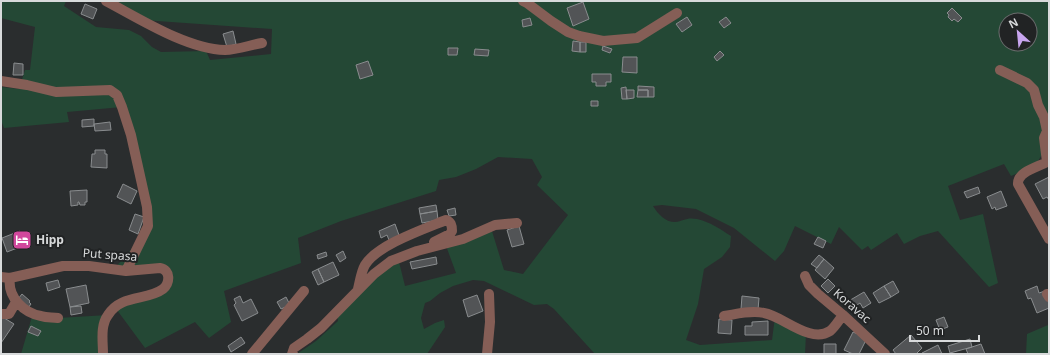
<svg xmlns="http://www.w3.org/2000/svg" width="1050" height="355" viewBox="0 0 1050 355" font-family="'Noto Sans',sans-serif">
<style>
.green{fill:#244835;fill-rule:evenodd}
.building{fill:#525456;stroke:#898c8e}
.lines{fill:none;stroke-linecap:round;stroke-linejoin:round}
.minor{stroke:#855e56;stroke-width:10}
.labels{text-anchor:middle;stroke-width:4;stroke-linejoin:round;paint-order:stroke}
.poi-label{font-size:12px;font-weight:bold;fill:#d8dadb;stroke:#212324;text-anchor:start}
.street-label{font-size:12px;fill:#d8dadb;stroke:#212324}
</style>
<rect width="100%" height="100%" fill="#2a2d2e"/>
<path class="green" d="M 1,1 L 66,1 L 64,6 L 96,27 L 129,30 L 141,36 L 152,47 L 161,52 L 206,51 L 210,60 L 271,54 L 272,29 L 143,20 L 106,1 L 1049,1 L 1049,143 L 1035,166 L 1011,176 L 1004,164 L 948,186 L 960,220 L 983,214 L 998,283 L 989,287 L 938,231 L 920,236 L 904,244 L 897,233 L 871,250 L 868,246 L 862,250 L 839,227 L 831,244 L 795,226 L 784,251 L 775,261 L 734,228 L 696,209 L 662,205 L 653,206 C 658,214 665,222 675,222 C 684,221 686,217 697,219 C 710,222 720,229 731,236 L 730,247 L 722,257 L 704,269 L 698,304 L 686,340 L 700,345 L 772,340 L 775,317 L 806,334 L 805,354 L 595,354 L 554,309 L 547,304 L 534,305 L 484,281 L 473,280 L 453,286 L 440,293 L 430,301 L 425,303 L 421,318 L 424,329 L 435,323 L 444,320 L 445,327 L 427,354 L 297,354 L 316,341 L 338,321 L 337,314 L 398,258 L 405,286 L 456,273 L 445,243 L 491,228 L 504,270 L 523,274 L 568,215 L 537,185 L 542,177 L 532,159 L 498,157 L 476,169 L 456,177 L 439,180 L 436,191 L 341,221 L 298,238 L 301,263 L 224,291 L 231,322 L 209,338 L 195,322 L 145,348 L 114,306 L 161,288 L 165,273 L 114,269 L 142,237 L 148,226 L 122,107 L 67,112 L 69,122 L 4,128 L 1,120 L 1,87 L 19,89 L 25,70 L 30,70 L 35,27 L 1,18 ZM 1006,20 L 1030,20 L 1030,44 L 1006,44 Z
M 33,313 L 58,318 L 108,315 L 103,354 L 21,354 Z
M 1048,325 L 1049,327 L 1049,354 L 1026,354 L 1027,334 Z"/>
<path class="building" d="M 583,2 L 589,19 L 573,26 L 567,8 Z
M 85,4 L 97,9 L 93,19 L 81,14 Z
M 952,8 L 962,18 L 958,22 L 954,19 L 952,21 L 948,17 L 949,15 L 947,13 Z
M 687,17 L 692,25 L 682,32 L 676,24 Z
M 726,17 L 731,23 L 724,28 L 719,22 Z
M 530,18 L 532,25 L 523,27 L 522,20 Z
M 233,31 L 236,44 L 227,47 L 223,34 Z
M 573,41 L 580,42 L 580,52 L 572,51 Z
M 580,42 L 586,42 L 586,52 L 580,52 Z
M 603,46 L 612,49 L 610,53 L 602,50 Z
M 448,48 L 458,48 L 457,55 L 448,55 Z
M 475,49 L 489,50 L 488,56 L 474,55 Z
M 720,51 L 724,55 L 717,61 L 714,57 Z
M 623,57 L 637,57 L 637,73 L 622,72 Z
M 368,61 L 373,75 L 360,79 L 356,65 Z
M 14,63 L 23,64 L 23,75 L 13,75 Z
M 592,74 L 611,74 L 611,82 L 606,82 L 606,86 L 596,86 L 596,82 L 592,82 Z
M 638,86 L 654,87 L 654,97 L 648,97 L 648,90 L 638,90 Z
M 626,87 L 627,99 L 622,99 L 621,88 Z
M 626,90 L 634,90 L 634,98 L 627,99 Z
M 638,90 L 648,90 L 648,97 L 637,97 Z
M 591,101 L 598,101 L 598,106 L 591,106 Z
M 94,119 L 94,126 L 82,127 L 82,120 Z
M 110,122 L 111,130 L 95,131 L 94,124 Z
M 95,150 L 105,150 L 105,154 L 107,154 L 107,168 L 91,167 L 92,154 L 95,154 Z
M 1049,177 L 1049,200 L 1047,197 L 1043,199 L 1035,184 Z
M 123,184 L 137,191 L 131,204 L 117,197 Z
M 978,187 L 980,193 L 967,198 L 964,192 Z
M 87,190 L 87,202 L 85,202 L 85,205 L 80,205 L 79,202 L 78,202 L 78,205 L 71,206 L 70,191 Z
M 1001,191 L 1007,206 L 996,210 L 995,207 L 992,209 L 987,197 Z
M 436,205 L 437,211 L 420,214 L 419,208 Z
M 455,208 L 456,215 L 449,216 L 447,210 Z
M 437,211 L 438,220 L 422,223 L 420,214 Z
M 135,214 L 144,217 L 138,234 L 129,230 Z
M 395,224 L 400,238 L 389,240 L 387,235 L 381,238 L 379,231 Z
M 519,226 L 524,244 L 512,247 L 507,230 Z
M 20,231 L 25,245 L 7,252 L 2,238 Z
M 45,235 L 47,243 L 40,244 L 38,236 Z
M 818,237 L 826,241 L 823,248 L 814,244 Z
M 343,251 L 346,258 L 340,262 L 336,255 Z
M 326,252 L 327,256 L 318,259 L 317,255 Z
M 819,255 L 824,259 L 817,268 L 811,264 Z
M 436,257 L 437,264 L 412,269 L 410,262 Z
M 824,259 L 834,268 L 825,279 L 815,270 Z
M 333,262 L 339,275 L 324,282 L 318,269 Z
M 318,269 L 324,282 L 318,285 L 312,272 Z
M 828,279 L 835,286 L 828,293 L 821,286 Z
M 58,280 L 60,287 L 48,291 L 46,283 Z
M 893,281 L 899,292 L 891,297 L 884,286 Z
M 86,285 L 89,303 L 70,307 L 66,289 Z
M 884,286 L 891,297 L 879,303 L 873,293 Z
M 1037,286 L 1039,293 L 1045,291 L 1049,301 L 1049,308 L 1037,313 L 1031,298 L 1028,299 L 1025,291 Z
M 864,292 L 871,303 L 863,308 L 860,303 L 851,309 L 847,302 Z
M 22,294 L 30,301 L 29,302 L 31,304 L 28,308 L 18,299 Z
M 477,295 L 483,311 L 468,317 L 463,300 Z
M 240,296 L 243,303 L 251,299 L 258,313 L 242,321 L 234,305 L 236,303 L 234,299 Z
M 742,296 L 759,298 L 758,310 L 741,309 Z
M 286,297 L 290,305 L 281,309 L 277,302 Z
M 81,306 L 82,313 L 71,315 L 70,307 Z
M 1,316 L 14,324 L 1,343 Z
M 944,317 L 948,327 L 940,330 L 936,320 Z
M 719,319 L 732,320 L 731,334 L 718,333 Z
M 768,321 L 768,335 L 745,335 L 745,326 L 752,326 L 752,322 Z
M 31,326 L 41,331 L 38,336 L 28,332 Z
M 853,332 L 867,338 L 859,354 L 853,354 L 844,350 Z
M 911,335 L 922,348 L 916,354 L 896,354 L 893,350 Z
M 241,337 L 245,343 L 231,352 L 228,346 Z
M 970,339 L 972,347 L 950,353 L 948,346 Z
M 824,344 L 836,344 L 836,354 L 824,354 Z
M 981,344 L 985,354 L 968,354 L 966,349 Z
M 938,345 L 942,354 L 922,354 L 922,353 Z"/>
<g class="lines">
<path class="minor" d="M 106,1 C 140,19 187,49 225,50 C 237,50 250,45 262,43
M 523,1 L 527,3 L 551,21 L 568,32 L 579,36 L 603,41 L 637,38 L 677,13
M 1000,70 L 1027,83 L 1034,90 L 1038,105 L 1044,117 L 1047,131 L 1044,138 L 1047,162 C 1038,167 1017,172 1018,184 L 1049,239
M 1,81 L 27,85 L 56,92 L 110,90 L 117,95 L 122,107 L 131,135 L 147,207 L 148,226 L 126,271
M 805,276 L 809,285 L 818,294 L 843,315 L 885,354
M 1,277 L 10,278 L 63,266 L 89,266 L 126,271 L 160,268 C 171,270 170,283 163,289 C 147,301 121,294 108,315 C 100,326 103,341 103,354
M 10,278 C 7,297 24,313 41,316 C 47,318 52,317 58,318
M 358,289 C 360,281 361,272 365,265 C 377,245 424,229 446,220 C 451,222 452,225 452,231 L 450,234 L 434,242
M 1047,294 L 1049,297
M 1,314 L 9,314 L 16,302
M 724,316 C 737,314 751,310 764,313 C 783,316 810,344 830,331 C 835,327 839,320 843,315
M 252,354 L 304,291
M 292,354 L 294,348 L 307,339 L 321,328 L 374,274 L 391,261 L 417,251 L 463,239 L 495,225 L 517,223
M 487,354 L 490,322 L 489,294"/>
</g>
<defs>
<symbol id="hotel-square" viewBox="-11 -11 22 22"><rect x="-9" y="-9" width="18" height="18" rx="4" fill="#d1479c" stroke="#212324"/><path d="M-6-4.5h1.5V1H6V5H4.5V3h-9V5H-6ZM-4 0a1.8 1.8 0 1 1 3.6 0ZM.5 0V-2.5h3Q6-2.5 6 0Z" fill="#fff"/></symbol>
</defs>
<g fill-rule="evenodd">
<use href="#hotel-square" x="11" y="229" width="22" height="22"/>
</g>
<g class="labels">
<g class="poi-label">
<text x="36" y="244">Hipp</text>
</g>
<g class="street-label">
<text transform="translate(110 255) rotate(4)" y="4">Put spasa</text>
<text transform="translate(852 306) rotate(41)" y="4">Koravac</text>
</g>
</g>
<rect width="1050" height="355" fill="none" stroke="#d8dadb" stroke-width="4"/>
<g transform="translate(1018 32) rotate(333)"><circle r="19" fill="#212324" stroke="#6a6c6d"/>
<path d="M0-3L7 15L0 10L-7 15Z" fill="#c8a5ef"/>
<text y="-6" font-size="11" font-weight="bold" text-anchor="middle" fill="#d8dadb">N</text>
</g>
<path d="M910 335v6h69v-6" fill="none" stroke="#d8dadb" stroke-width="2"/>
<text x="916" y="335" font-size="12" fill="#d8dadb" stroke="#212324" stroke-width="3" paint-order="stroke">50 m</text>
</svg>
